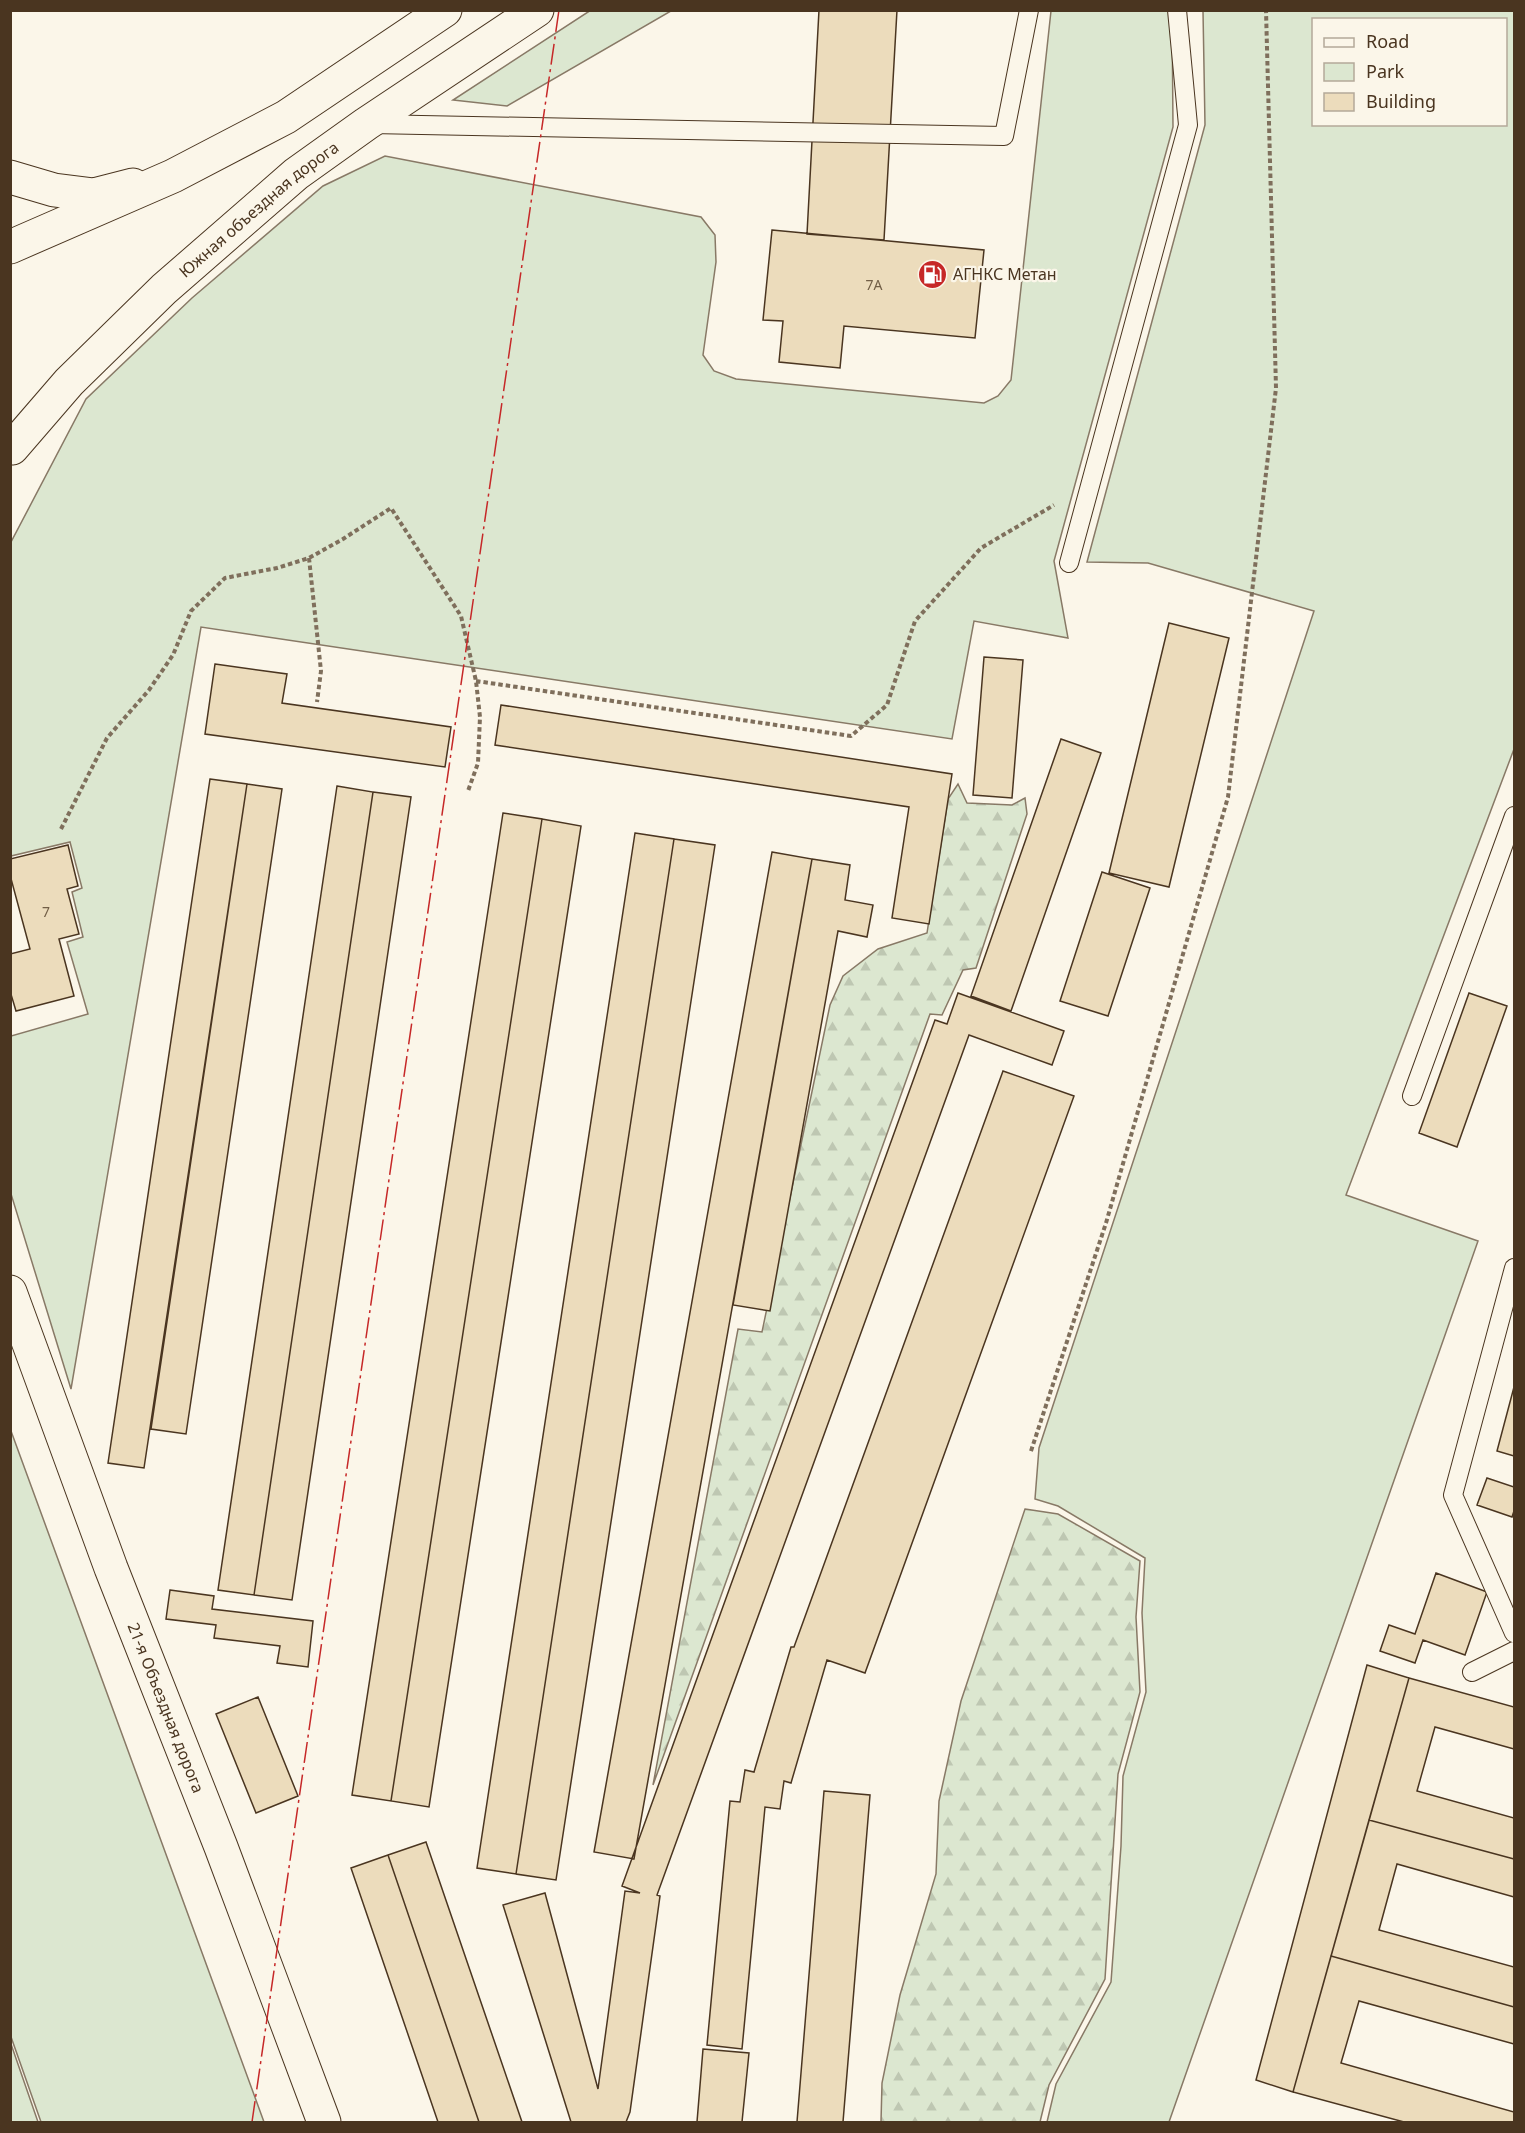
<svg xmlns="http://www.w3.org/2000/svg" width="1525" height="2133" viewBox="0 0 1525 2133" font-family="'Noto Sans',sans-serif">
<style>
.green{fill:#dce7d0;stroke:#887966;stroke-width:1.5;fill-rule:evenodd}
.forest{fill:url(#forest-firs);stroke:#887966;stroke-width:1.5}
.building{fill:#ecdcbc;stroke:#4a3520;stroke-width:1.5}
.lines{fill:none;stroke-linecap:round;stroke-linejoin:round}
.lane-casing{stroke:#4a3520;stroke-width:20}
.secondary-casing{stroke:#4a3520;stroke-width:35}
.primary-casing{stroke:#4a3520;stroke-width:35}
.path{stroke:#7f6f5c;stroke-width:4;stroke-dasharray:4.5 3;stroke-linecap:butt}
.lane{stroke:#fbf6e9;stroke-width:18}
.secondary{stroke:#fbf6e9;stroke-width:33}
.primary{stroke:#fbf6e9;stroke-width:33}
.power{stroke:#c62828;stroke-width:1.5;stroke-dasharray:21 4.5 3 4.5;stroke-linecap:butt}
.labels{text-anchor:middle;stroke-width:4.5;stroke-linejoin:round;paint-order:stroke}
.number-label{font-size:14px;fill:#725f47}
.street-label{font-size:16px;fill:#4a3520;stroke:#fbf6e9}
.poi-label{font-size:16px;fill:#4a3520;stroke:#fbf6e9;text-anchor:start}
</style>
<defs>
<pattern id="forest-firs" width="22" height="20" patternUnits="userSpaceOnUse" patternTransform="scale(1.5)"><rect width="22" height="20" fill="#dce7d0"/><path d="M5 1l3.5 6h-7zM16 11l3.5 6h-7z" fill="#bec7b2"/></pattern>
</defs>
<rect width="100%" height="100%" fill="#fbf6e9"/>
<path class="green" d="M 591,10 L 671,11 L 507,106 L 453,100 Z
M 1051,11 L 1172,11 L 1173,127 L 1054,561 L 1068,638 L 974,621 L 952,739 L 201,627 L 71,1389 L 11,1194 L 11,1036 L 88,1014 L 67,942 L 83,937 L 72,892 L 82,888 L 70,842 L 11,856 L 10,544 L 86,399 L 192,298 L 323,186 L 385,156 L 701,217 L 715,235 L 716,262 L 703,355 L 714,371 L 736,379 L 984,403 L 998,396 L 1011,380 Z
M 1203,11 L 1514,11 L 1514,749 L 1346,1195 L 1478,1241 L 1169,2122 L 1047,2122 L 1056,2084 L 1111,1982 L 1121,1846 L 1123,1776 L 1146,1692 L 1142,1613 L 1145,1558 L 1058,1506 L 1035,1499 L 1039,1448 L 1314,611 L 1148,563 L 1087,562 L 1205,125 ZM 1314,20 L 1506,20 L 1506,124 L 1314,124 Z
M 11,1431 L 264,2122 L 41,2122 L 10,2034 Z
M 11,2044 L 38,2122 L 11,2122 Z"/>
<path class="forest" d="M 958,784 L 967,803 L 1012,805 L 1025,798 L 1027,814 L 976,968 L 963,970 L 942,1015 L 930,1014 L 653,1785 L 738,1329 L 762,1332 L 830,1005 L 843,976 L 878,949 L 927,933 L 948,799 Z
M 1025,1509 L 1058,1514 L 1140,1561 L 1136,1617 L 1140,1692 L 1118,1774 L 1105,1979 L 1049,2085 L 1040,2122 L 881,2122 L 882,2083 L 900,1995 L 936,1874 L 939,1801 L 961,1701 Z"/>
<path class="building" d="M 819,10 L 897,10 L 884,240 L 807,234 Z
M 772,230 L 984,250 L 975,338 L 844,326 L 840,368 L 779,362 L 783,321 L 763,320 Z
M 1169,623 L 1229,638 L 1169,887 L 1109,873 Z
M 984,657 L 1023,660 L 1012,798 L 973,795 Z
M 215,664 L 287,674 L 282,703 L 451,727 L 445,767 L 205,734 Z
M 501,705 L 952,774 L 929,924 L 892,918 L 909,807 L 495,745 Z
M 1061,739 L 1101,753 L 1011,1011 L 971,996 Z
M 210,779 L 247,784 L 144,1468 L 108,1463 Z
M 247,784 L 282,789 L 186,1434 L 151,1429 Z
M 337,786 L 373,792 L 254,1595 L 218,1590 Z
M 373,792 L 411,797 L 292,1600 L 254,1595 Z
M 503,813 L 542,819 L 391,1801 L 352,1795 Z
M 542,819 L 581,826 L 429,1807 L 391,1801 Z
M 635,833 L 674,839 L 516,1874 L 477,1868 Z
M 674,839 L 715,845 L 556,1880 L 516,1874 Z
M 68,845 L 78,886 L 67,889 L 79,934 L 59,939 L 74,996 L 16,1011 L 10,991 L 10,954 L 30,949 L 10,875 L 10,859 Z
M 772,852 L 812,859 L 634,1859 L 594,1852 Z
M 812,859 L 850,865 L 845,900 L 873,905 L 867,937 L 838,931 L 770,1311 L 733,1305 Z
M 1102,872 L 1150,888 L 1108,1016 L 1060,1001 Z
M 958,993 L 1064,1031 L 1052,1065 L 969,1035 L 657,1895 L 660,1896 L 630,2112 L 626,2122 L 571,2122 L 503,1905 L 545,1893 L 598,2089 L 625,1891 L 640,1893 L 622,1886 L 935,1020 L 947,1024 Z
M 1469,993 L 1507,1006 L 1457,1147 L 1419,1133 Z
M 1003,1071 L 1074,1096 L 865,1673 L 827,1660 L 791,1783 L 784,1781 L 780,1809 L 765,1807 L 742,2049 L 707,2045 L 730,1801 L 740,1802 L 745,1770 L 754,1772 L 791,1647 L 794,1647 Z
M 1514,1387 L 1514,1456 L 1497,1451 Z
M 1487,1478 L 1514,1487 L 1514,1511 L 1512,1517 L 1477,1505 Z
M 1436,1573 L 1487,1592 L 1465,1655 L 1423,1640 L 1415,1663 L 1380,1651 L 1389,1625 L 1415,1634 Z
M 170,1590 L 214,1596 L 212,1609 L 313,1621 L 308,1667 L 277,1663 L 280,1646 L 214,1638 L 216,1625 L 166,1619 Z
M 1367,1665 L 1409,1678 L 1293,2092 L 1256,2080 Z
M 1409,1678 L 1514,1707 L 1514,1749 L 1435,1727 L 1417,1791 L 1514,1818 L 1514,1859 L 1369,1820 Z
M 258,1697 L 298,1796 L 256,1813 L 216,1714 Z
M 824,1791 L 870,1795 L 843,2122 L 797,2122 Z
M 1369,1820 L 1514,1859 L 1514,1897 L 1397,1864 L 1379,1930 L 1514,1967 L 1514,2007 L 1331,1956 Z
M 426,1842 L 522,2122 L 479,2122 L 388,1855 Z
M 388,1855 L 479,2122 L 438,2122 L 351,1868 Z
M 1331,1956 L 1514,2007 L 1514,2044 L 1359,2001 L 1341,2063 L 1514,2112 L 1514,2122 L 1404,2122 L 1293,2092 Z
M 703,2049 L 749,2053 L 742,2122 L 697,2122 Z"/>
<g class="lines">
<defs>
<path id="lane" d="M 371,124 L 1004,136 L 1029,10
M 1069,563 L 1188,125 L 1177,10
M 1412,1096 L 1514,816
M 1514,1268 L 1453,1495 L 1514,1633
M 1472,1672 L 1514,1651"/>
<path id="secondary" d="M 10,177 L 54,190 L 94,195 L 133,185"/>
<g id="primary">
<path d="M 10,247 L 173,176 L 286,117 L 445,10"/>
<path id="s1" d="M 12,448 L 69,382 L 164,289 L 296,174 L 366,124 L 537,10"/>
<path id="s2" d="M 10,1292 L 111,1568 L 221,1847 L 324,2122"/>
</g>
</defs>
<use href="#lane" class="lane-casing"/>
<use href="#secondary" class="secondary-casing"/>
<use href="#primary" class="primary-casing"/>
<path class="path" d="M 309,558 L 321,671 L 317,702
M 476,681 L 851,736 L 887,705 L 915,621 L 981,548 L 1054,505
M 61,829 L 107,738 L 149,690 L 173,655 L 191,611 L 225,578 L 277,568 L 309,558 L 343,539 L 391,508 L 461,616 L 476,681 L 480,717 L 478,763 L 468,791
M 1031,1451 L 1106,1223 L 1228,797 L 1276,388 L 1266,10"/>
<use href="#lane" class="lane"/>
<use href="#secondary" class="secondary"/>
<use href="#primary" class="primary"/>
<path class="power" d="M 252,2122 L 559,10"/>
</g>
<defs>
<symbol id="fuel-disc" viewBox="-11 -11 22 22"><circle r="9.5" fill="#c62828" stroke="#fbf6e9"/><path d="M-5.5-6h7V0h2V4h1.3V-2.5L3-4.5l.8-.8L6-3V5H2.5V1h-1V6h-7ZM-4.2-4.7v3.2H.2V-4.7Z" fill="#fff"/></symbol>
</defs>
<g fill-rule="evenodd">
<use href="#fuel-disc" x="916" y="258" width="33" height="33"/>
</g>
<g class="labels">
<g class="number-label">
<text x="874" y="290">7А</text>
<text x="46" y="917">7</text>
</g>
<g class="street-label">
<text dy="6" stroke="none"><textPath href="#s1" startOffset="344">Южная объездная дорога</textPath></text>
<text dy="6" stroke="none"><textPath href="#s2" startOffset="444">21-я Объездная дорога</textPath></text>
</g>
<g class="poi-label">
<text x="953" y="280">АГНКС Метан</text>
</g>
</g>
<rect width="1525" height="2133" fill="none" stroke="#4a3520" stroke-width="24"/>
<rect x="1312" y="18" width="195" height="108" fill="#fbf6e9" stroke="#b4a999" stroke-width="1.5"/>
<rect x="1324" y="38" width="30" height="9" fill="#fbf6e9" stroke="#b4a999" stroke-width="1.5"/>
<text x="1366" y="48" font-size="18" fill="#4a3520">Road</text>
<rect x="1324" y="63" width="30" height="18" fill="#dce7d0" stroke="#b4a999" stroke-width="1.5"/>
<text x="1366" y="78" font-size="18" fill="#4a3520">Park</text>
<rect x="1324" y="93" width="30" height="18" fill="#ecdcbc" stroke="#b4a999" stroke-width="1.5"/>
<text x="1366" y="108" font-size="18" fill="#4a3520">Building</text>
</svg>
